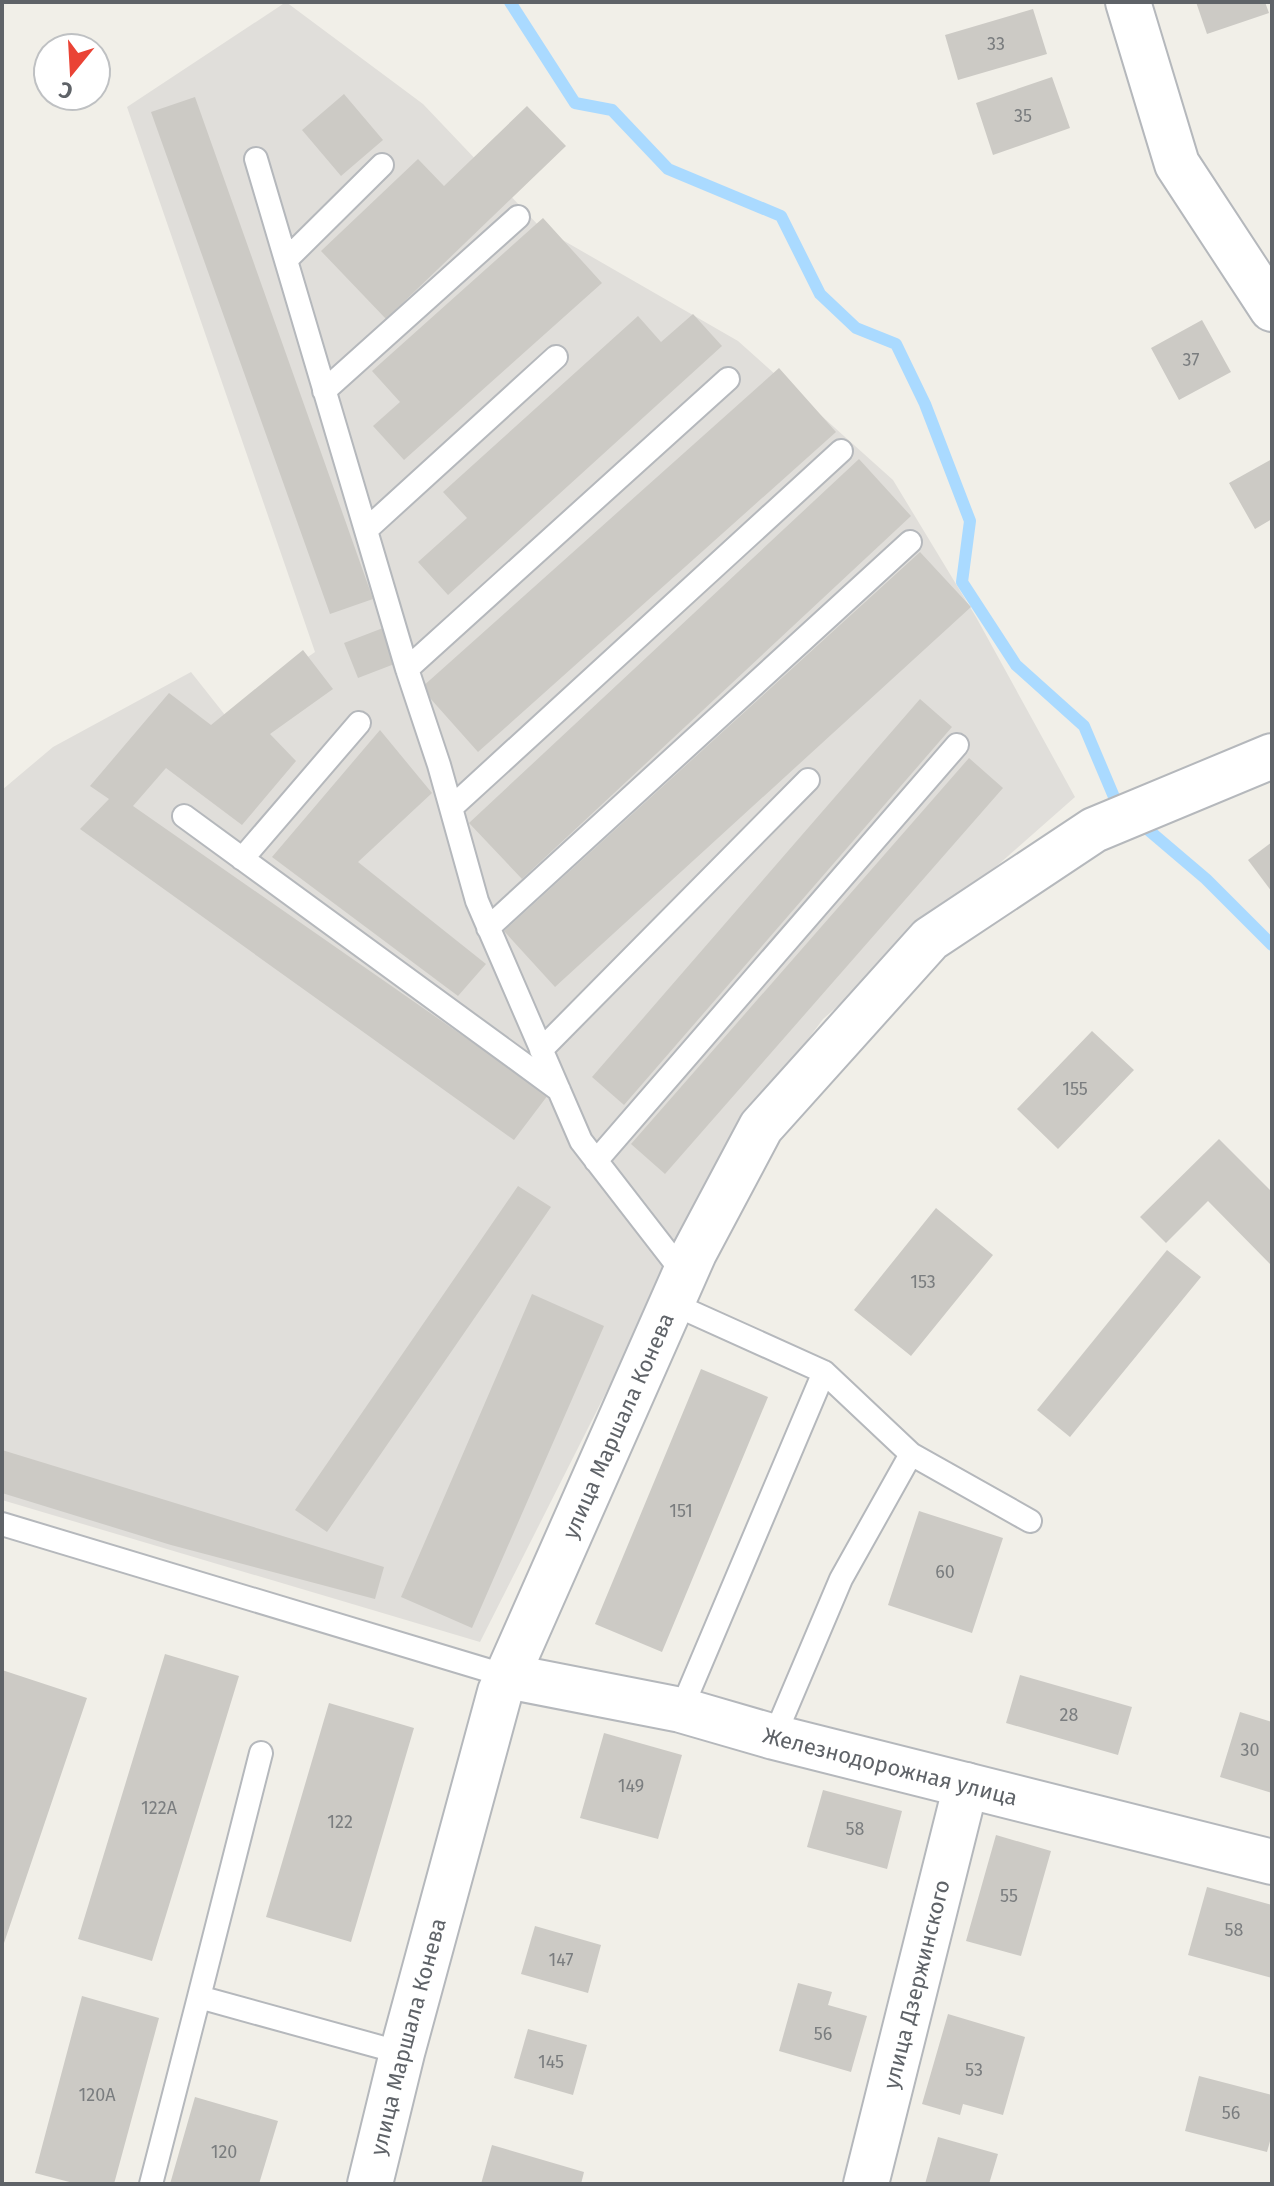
<svg xmlns="http://www.w3.org/2000/svg" width="1274" height="2186" viewBox="0 0 1274 2186" font-family="'Fira Sans',sans-serif">
<style>
.industrial{fill:#e0deda}
.lines{fill:none;stroke-linecap:round;stroke-linejoin:round}
.stream{stroke:#aadaff;stroke-width:12}
.building{fill:#cccac5}
.service-casing{stroke:#b5b8bc;stroke-width:26}
.minor-casing{stroke:#b5b8bc;stroke-width:48}
.service{stroke:#fff;stroke-width:22}
.minor{stroke:#fff;stroke-width:44}
.labels{text-anchor:middle;stroke-width:6;stroke-linejoin:round;paint-order:stroke}
.number-label{font-size:18px;fill:#7a7d7f}
.street-label{font-size:22px;fill:#5f6368;stroke:#fff}
</style>
<rect width="100%" height="100%" fill="#f1efe8"/>
<path class="industrial" d="M 286,2 L 423,104 L 540,227 L 738,341 L 893,480 L 976,617 L 1075,797 L 823,1019 L 734,1139 L 480,1642 L 2,1500 L 2,790 L 53,747 L 191,672 L 225,715 L 315,652 L 127,107 Z"/>
<g class="lines">
<path class="stream" d="M 510,2 L 575,103 L 612,110 L 668,169 L 781,216 L 820,294 L 856,328 L 896,344 L 925,404 L 970,521 L 962,582 L 1016,665 L 1084,726 L 1117,804 L 1122,808
M 1139,822 L 1206,879 L 1272,945"/>
</g>
<path class="building" d="M 1196,2 L 1265,2 L 1269,13 L 1207,34 Z
M 1033,9 L 1047,54 L 958,80 L 945,35 Z
M 1052,77 L 1070,128 L 993,155 L 976,103 Z
M 344,94 L 383,140 L 341,176 L 302,130 Z
M 195,97 L 373,599 L 330,614 L 151,112 Z
M 527,106 L 566,146 L 386,319 L 321,251 L 418,159 L 444,186 Z
M 543,218 L 602,283 L 404,460 L 373,426 L 400,402 L 372,371 Z
M 693,314 L 722,346 L 448,595 L 418,562 L 467,518 L 443,492 L 638,316 L 661,342 Z
M 1202,320 L 1231,372 L 1179,400 L 1151,348 Z
M 779,368 L 836,432 L 478,752 L 421,688 Z
M 859,459 L 911,516 L 522,879 L 469,823 Z
M 1272,459 L 1272,519 L 1255,529 L 1229,483 Z
M 920,552 L 971,607 L 555,987 L 504,931 Z
M 383,628 L 397,663 L 358,678 L 344,643 Z
M 303,650 L 333,689 L 270,734 L 296,761 L 242,825 L 166,768 L 133,806 L 548,1095 L 514,1140 L 80,829 L 109,799 L 90,786 L 169,693 L 211,725 Z
M 920,699 L 952,727 L 624,1105 L 592,1077 Z
M 380,730 L 432,793 L 358,862 L 486,964 L 458,996 L 272,857 Z
M 969,758 L 1003,788 L 665,1174 L 631,1144 Z
M 1272,842 L 1272,892 L 1248,860 Z
M 1092,1031 L 1134,1070 L 1058,1149 L 1017,1109 Z
M 1219,1139 L 1272,1192 L 1272,1262 L 1270,1264 L 1208,1201 L 1166,1243 L 1140,1217 Z
M 518,1186 L 551,1207 L 327,1532 L 295,1510 Z
M 936,1208 L 993,1255 L 911,1356 L 854,1310 Z
M 1167,1250 L 1201,1277 L 1070,1437 L 1037,1410 Z
M 532,1294 L 604,1326 L 472,1628 L 401,1597 Z
M 701,1369 L 768,1397 L 662,1652 L 595,1624 Z
M 2,1450 L 384,1567 L 375,1599 L 171,1545 L 2,1493 Z
M 919,1511 L 1003,1538 L 972,1633 L 888,1605 Z
M 165,1654 L 239,1676 L 152,1961 L 78,1939 Z
M 2,1670 L 87,1698 L 3,1946 L 2,1946 Z
M 1020,1675 L 1132,1707 L 1118,1755 L 1006,1723 Z
M 329,1703 L 414,1728 L 351,1942 L 266,1917 Z
M 1240,1712 L 1272,1722 L 1272,1793 L 1220,1777 Z
M 604,1733 L 682,1755 L 658,1839 L 580,1818 Z
M 823,1790 L 902,1811 L 887,1869 L 807,1847 Z
M 996,1835 L 1051,1851 L 1021,1956 L 966,1941 Z
M 1207,1887 L 1272,1905 L 1272,1978 L 1188,1955 Z
M 535,1926 L 601,1945 L 588,1993 L 521,1974 Z
M 798,1983 L 832,1992 L 828,2005 L 867,2016 L 851,2072 L 779,2051 Z
M 82,1996 L 159,2018 L 114,2184 L 77,2184 L 35,2173 Z
M 948,2014 L 1025,2037 L 1003,2115 L 963,2104 L 960,2115 L 922,2104 Z
M 528,2029 L 587,2045 L 573,2095 L 514,2078 Z
M 1199,2076 L 1272,2095 L 1272,2134 L 1267,2152 L 1185,2131 Z
M 195,2097 L 278,2121 L 259,2184 L 170,2184 Z
M 938,2137 L 998,2154 L 989,2184 L 925,2184 Z
M 492,2145 L 584,2172 L 581,2184 L 481,2184 Z"/>
<g class="lines">
<defs>
<path id="service" d="M 256,159 L 407,669 L 439,765 L 477,901 L 581,1141 L 684,1274
M 286,260 L 382,165
M 324,391 L 518,217
M 366,530 L 556,357
M 407,669 L 728,379
M 451,808 L 841,451
M 184,816 L 559,1090
M 242,859 L 359,723
M 488,928 L 910,542
M 541,1050 L 808,780
M 596,1161 L 957,745
M 671,1303 L 824,1372 L 911,1454 L 1030,1521
M 2,1524 L 507,1676
M 681,1710 L 824,1372
M 774,1737 L 841,1579 L 911,1454
M 261,1753 L 199,1997 L 402,2053
M 151,2184 L 199,1997"/>
<g id="minor">
<path d="M 1128,2 L 1177,164 L 1272,309"/>
<path id="s1" d="M 507,1676 L 681,1710 L 774,1737 L 1272,1862"/>
<path id="s2" d="M 370,2184 L 402,2053 L 500,1692 L 694,1253 L 761,1127 L 930,939 L 1094,830 L 1272,756"/>
<path id="s3" d="M 866,2184 L 966,1785"/>
</g>
</defs>
<use href="#service" class="service-casing"/>
<use href="#minor" class="minor-casing"/>
<use href="#service" class="service"/>
<use href="#minor" class="minor"/>
</g>
<g class="labels">
<g class="number-label">
<text x="996" y="50">33</text>
<text x="1023" y="122">35</text>
<text x="1191" y="366">37</text>
<text x="1075" y="1095">155</text>
<text x="923" y="1288">153</text>
<text x="681" y="1517">151</text>
<text x="945" y="1578">60</text>
<text x="1069" y="1721">28</text>
<text x="1250" y="1756">30</text>
<text x="631" y="1792">149</text>
<text x="159" y="1814">122А</text>
<text x="340" y="1828">122</text>
<text x="855" y="1835">58</text>
<text x="1009" y="1902">55</text>
<text x="1234" y="1936">58</text>
<text x="561" y="1966">147</text>
<text x="823" y="2040">56</text>
<text x="551" y="2068">145</text>
<text x="974" y="2076">53</text>
<text x="97" y="2101">120А</text>
<text x="1231" y="2119">56</text>
<text x="224" y="2158">120</text>
</g>
<g class="street-label">
<text dy="8" stroke="none"><textPath href="#s2" startOffset="800">улица Маршала Конева</textPath></text>
<text dy="8" stroke="none"><textPath href="#s1" startOffset="394">Железнодорожная улица</textPath></text>
<text dy="8" stroke="none"><textPath href="#s3" startOffset="206">улица Дзержинского</textPath></text>
<text dy="8" stroke="none"><textPath href="#s2" startOffset="152">улица Маршала Конева</textPath></text>
</g>
</g>
<rect width="1274" height="2186" fill="none" stroke="#5f6368" stroke-width="8"/>
<g transform="translate(72 72) rotate(198)"><circle r="38" fill="#ffffff" stroke="#bfc1c3" stroke-width="2"/>
<path d="M0-6L14 30L0 20L-14 30Z" fill="#ea4335"/>
<text y="-12" font-size="22" font-weight="bold" text-anchor="middle" fill="#5f6368">С</text>
</g>
</svg>
